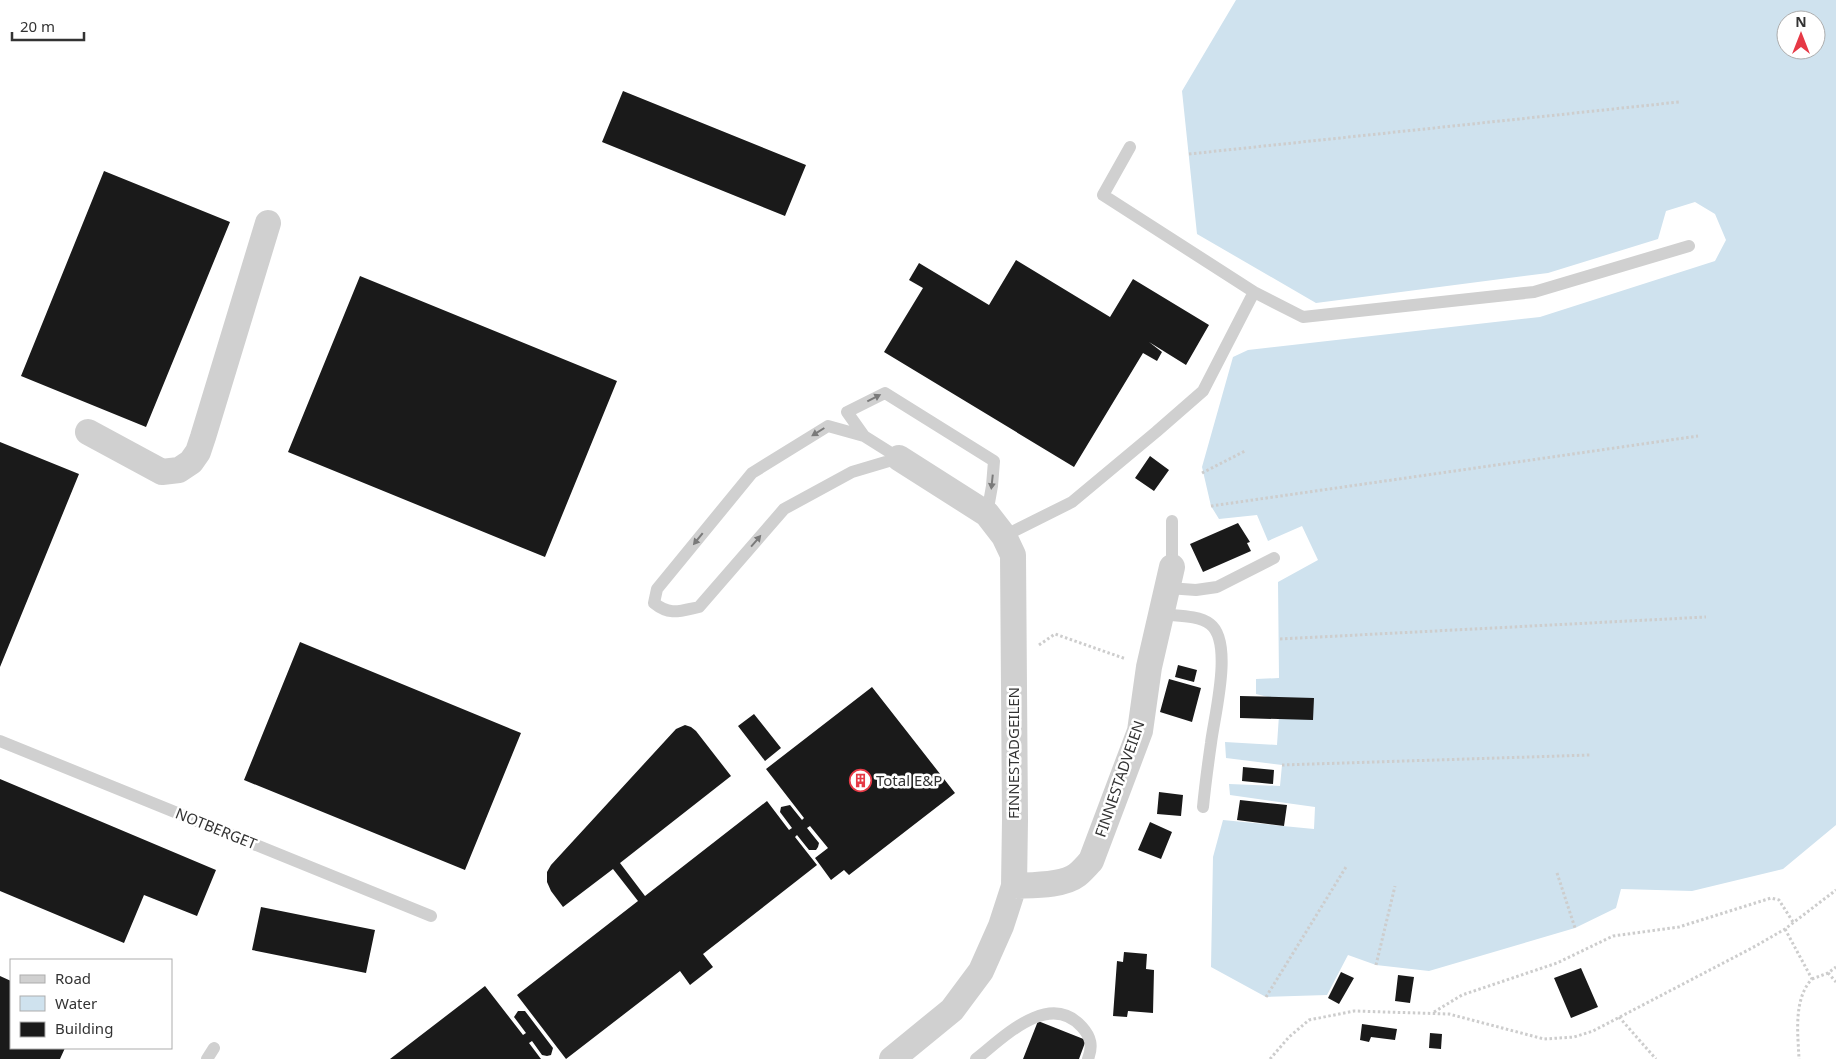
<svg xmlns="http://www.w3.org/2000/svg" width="1836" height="1059" viewBox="0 0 1836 1059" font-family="'Noto Sans',sans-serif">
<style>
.water{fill:#cfe2ee;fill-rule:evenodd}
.building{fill:#1a1a1a}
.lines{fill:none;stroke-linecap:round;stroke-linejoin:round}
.path{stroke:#cdcdcd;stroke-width:3;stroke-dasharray:2.5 2.5;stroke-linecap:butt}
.service{stroke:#d0d0d0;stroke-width:12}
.minor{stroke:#d0d0d0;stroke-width:26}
.oneway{fill:#7a7a7a}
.labels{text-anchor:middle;stroke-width:5;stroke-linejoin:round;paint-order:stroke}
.street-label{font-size:15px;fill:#333;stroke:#fff}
.poi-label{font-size:15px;fill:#333;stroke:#fff;text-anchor:start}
</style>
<rect width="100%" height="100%" fill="#fff"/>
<path class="water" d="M 1236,0 L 1836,0 L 1836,825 L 1783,869 L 1692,891 L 1621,889 L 1616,908 L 1575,928 L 1429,971 L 1376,965 L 1348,955 L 1327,995 L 1266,997 L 1211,967 L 1213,857 L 1223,820 L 1314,829 L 1315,807 L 1230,795 L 1229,784 L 1280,786 L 1282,765 L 1226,758 L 1225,742 L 1277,745 L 1280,700 L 1256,694 L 1256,679 L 1279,678 L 1278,582 L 1318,560 L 1302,526 L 1268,541 L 1257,515 L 1219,519 L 1211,506 L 1202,467 L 1233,357 L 1248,350 L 1540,317 L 1715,261 L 1726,240 L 1715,214 L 1695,202 L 1666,211 L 1658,239 L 1548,273 L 1316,303 L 1197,234 L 1182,91 ZM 1786,20 L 1816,20 L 1816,50 L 1786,50 Z"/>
<path class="building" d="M 623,91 L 806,165 L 785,216 L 602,142 Z
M 104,171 L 230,222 L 146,427 L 21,376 Z
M 1016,260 L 1110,317 L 1133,279 L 1209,325 L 1186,365 L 1149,342 L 1162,352 L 1157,361 L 1143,353 L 1074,467 L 884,352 L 923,288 L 909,280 L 919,263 L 989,305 Z
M 360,276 L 617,381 L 545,557 L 288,452 Z
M 0,442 L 79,474 L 0,667 Z
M 1150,456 L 1169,470 L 1154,491 L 1135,478 Z
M 1238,523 L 1250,542 L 1247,543 L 1251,551 L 1203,572 L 1190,544 Z
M 300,642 L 521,733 L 465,870 L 244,780 Z
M 1178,665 L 1197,670 L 1194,682 L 1175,677 Z
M 1169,679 L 1201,688 L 1192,722 L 1160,712 Z
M 872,687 L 955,793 L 849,875 L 844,870 L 831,880 L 815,858 L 828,848 L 810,826 L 807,828 L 819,843 L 818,847 L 816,850 L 809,850 L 797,835 L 795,837 L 817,865 L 703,954 L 713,967 L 690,985 L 680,971 L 566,1059 L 517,995 L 638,901 L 613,869 L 563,907 L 551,891 L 547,882 L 547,872 L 551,865 L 676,729 L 685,725 L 691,727 L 696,731 L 731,776 L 620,863 L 645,896 L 767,801 L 789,830 L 792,828 L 780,812 L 781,807 L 790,805 L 802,820 L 804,818 L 766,769 Z
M 1240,696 L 1314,698 L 1313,720 L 1240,718 Z
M 754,714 L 781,748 L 765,761 L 738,726 Z
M 1243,767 L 1274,770 L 1273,784 L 1242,781 Z
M 0,779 L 216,870 L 197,916 L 144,895 L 124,943 L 0,891 Z
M 1159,792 L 1183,795 L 1181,816 L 1157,814 Z
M 1240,800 L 1287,805 L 1284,826 L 1237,820 Z
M 1150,822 L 1172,832 L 1161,859 L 1138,850 Z
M 261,907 L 375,930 L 366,973 L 252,950 Z
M 1124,952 L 1147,954 L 1146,969 L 1154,970 L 1153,1013 L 1128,1011 L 1127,1017 L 1113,1016 L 1117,961 L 1123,962 Z
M 1581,968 L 1598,1007 L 1571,1018 L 1554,978 Z
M 1341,972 L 1354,978 L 1339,1004 L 1328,998 Z
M 1398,975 L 1414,977 L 1410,1003 L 1395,1001 Z
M 0,976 L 11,981 L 11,1048 L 65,1048 L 60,1059 L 0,1059 Z
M 485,986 L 523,1035 L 526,1033 L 514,1017 L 518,1011 L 525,1011 L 553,1048 L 551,1055 L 547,1056 L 542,1055 L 532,1041 L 529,1043 L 541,1059 L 390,1059 Z
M 1038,1021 L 1086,1040 L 1079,1059 L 1023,1059 Z
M 1362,1024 L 1397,1029 L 1395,1040 L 1371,1037 L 1369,1042 L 1360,1040 Z
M 1430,1033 L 1442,1034 L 1441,1049 L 1429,1048 Z"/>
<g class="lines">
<path class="path" d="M 1189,154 L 1679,102
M 1202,473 L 1245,451
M 1211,506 L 1698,436
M 1280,639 L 1706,617
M 1039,645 L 1055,634 L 1126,659
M 1282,765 L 1590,755
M 1557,873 L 1575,928
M 1785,929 L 1812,979 C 1793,999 1798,1034 1799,1059
M 1376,965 L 1395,886
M 1828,973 L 1836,982
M 1812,979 L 1828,973 L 1836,967
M 1266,997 L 1346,867
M 1434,1012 L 1462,995 L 1557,963 L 1613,936 L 1679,927 L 1771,898 L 1779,900 L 1793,922
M 1619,1017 L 1656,1059
M 1270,1059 L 1289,1037 L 1309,1020 L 1354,1011 L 1449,1014 L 1544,1039 L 1574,1037 L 1593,1031 L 1752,948 L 1785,929 L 1836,890"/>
<path class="service" d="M 1254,292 L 1303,317 L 1534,292 L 1689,246
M 864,436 L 828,426 L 752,473 L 657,589 L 654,603 C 670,616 680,611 699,607 L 784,509 L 852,472 L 899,458
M 899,458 L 864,436 L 847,412 L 885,393 L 994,461 L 992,486 L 987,514
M 1172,521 L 1172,567
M 1004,536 L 1072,502 L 1156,432 L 1203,391 L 1254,292 L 1103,195 L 1130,147
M 1168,588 L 1196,590 L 1217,587 L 1274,558
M 1162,614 C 1176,616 1198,615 1210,624 C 1234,642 1214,717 1211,743 C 1208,764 1205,786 1203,807
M 0,741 L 431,916
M 207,1059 L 214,1048
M 976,1059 C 1003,1038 1049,990 1082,1027 C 1091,1037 1093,1046 1088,1059"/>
<path class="minor" d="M 88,432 L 162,472 L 179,470 L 191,462 L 198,452 L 203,437 L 268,223
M 1014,886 C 1031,885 1063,886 1077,875 C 1082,871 1087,865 1091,861 L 1140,731 L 1149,667 L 1172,567
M 892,1059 L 952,1010 L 981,971 L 1001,926 L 1014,886 L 1015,820 L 1013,555 L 1004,536 L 987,514 L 899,458"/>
</g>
<defs><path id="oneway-solid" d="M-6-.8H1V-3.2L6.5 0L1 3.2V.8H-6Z" transform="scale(1.25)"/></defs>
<g class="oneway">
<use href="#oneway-solid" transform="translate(874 398) rotate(-27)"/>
<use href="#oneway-solid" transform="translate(818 432) rotate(148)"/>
<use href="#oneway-solid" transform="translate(992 482) rotate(96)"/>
<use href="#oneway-solid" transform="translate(698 539) rotate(129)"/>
<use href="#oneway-solid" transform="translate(756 541) rotate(-49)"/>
</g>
<defs>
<symbol id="building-ring" viewBox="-11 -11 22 22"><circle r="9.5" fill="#fff" stroke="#e63946" stroke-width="1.5"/><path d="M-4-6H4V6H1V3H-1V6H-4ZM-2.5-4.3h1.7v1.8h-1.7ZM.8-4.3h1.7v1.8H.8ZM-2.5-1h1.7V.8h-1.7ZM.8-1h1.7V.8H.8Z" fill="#e63946"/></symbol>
</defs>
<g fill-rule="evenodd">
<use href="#building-ring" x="848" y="768" width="25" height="25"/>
</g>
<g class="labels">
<g class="street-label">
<text transform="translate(1014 753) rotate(-90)" y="5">FINNESTADGEILEN</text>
<text transform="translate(1120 779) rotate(-71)" y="5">FINNESTADVEIEN</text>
<text transform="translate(216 829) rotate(22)" y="5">NOTBERGET</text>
</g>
<g class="poi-label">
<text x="876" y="786">Total E&amp;P</text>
</g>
</g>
<rect x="10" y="959" width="162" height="90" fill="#ffffff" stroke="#adadad"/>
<rect x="20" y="975" width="25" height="8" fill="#d0d0d0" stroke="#adadad"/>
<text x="55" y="984" font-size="15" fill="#333333">Road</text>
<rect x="20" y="996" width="25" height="15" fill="#cfe2ee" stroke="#adadad"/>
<text x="55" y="1009" font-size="15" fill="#333333">Water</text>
<rect x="20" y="1022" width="25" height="15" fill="#1a1a1a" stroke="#adadad"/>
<text x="55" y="1034" font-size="15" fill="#333333">Building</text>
<g transform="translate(1801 35)"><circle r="24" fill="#ffffff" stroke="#adadad"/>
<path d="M0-4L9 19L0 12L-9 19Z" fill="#e63946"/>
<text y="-8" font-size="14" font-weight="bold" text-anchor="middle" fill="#333333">N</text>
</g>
<path d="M12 32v8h72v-8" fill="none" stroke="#333333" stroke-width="2.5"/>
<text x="20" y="32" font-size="15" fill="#333333" stroke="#ffffff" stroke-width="4" paint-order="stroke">20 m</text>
</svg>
